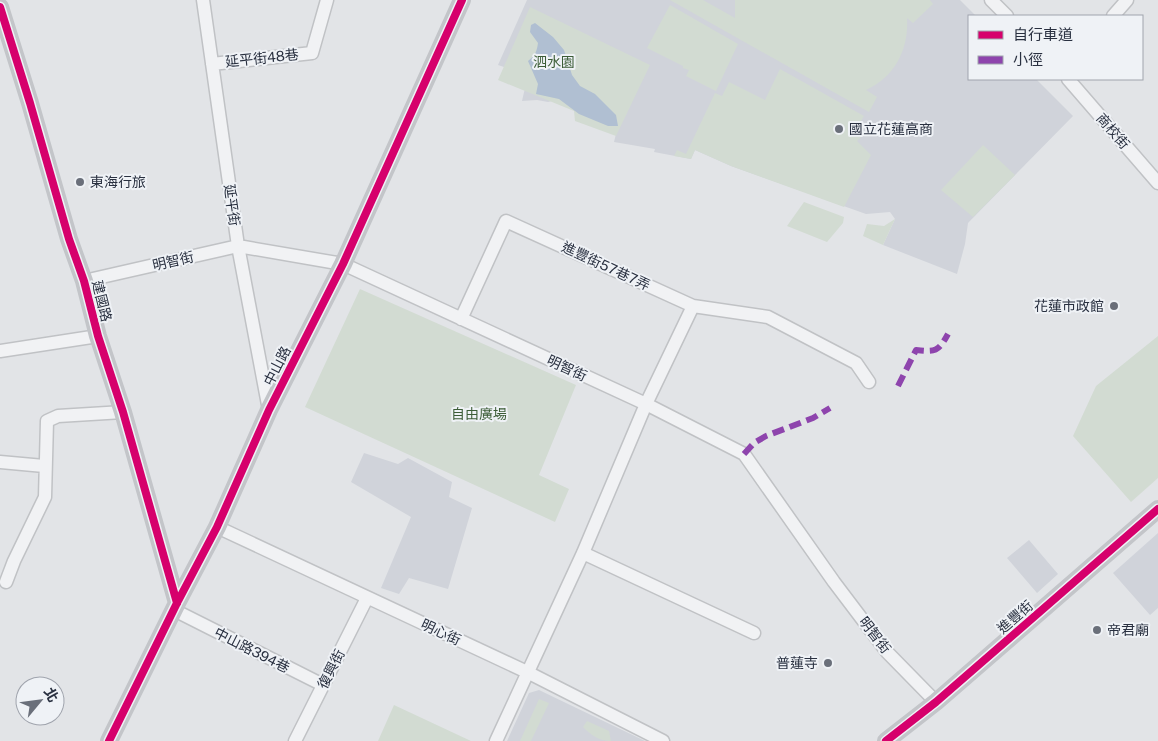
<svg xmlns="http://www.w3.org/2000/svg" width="1158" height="741" viewBox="0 0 1158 741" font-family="'Public Sans','Noto Sans TC',sans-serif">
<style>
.built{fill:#d0d3da}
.green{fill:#d2dbd2}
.water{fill:#b0bfd2}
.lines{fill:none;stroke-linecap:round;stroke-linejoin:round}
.street-casing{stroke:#c0c2c5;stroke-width:15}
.street{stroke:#f1f2f4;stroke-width:12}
.secondary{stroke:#c3c5c9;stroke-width:18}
.quiet{stroke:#8e44ad;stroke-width:6;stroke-dasharray:12 6;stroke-linecap:butt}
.cycleway-casing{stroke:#eff2f6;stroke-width:11}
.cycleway{stroke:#d6006c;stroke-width:8}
.poi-dot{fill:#6a6f7a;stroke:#eff2f6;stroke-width:2}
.labels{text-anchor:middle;stroke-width:4;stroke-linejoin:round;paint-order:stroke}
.street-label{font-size:14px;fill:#293040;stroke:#eff2f6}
.park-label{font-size:14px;fill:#3b5c36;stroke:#eff2f6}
.poi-label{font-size:14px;fill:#293040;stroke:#eff2f6;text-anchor:start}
</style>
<rect width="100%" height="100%" fill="#e2e4e7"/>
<path class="built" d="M 527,0 L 960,0 L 976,16 L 969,16 L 969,79 L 1036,79 L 1073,116 L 968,223 L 965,244 L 957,274 L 883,245 L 895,219 L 890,212 L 866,214 L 731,166 L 695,150 L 691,159 L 654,152 L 655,149 L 614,142 L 626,94 L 589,92 L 548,102 L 537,100 L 522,101 L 528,75 L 498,65 Z
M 364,453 L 398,464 L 408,458 L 452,482 L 449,497 L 472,508 L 448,589 L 409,578 L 399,594 L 381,588 L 411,517 L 351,482 Z
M 1158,533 L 1158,608 L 1150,615 L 1113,573 Z
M 1029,540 L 1058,574 L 1037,593 L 1007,558 Z
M 539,690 L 645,741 L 507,741 L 529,693 Z"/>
<path class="green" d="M 670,0 L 703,0 L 735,18 L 735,0 L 930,0 L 933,4 L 913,23 L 907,18 C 909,49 895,77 866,90 L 877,97 L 869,112 Z
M 670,5 L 738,44 L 716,91 L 686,76 L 689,70 L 683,68 L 683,66 L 647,48 Z
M 530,7 L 650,65 L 616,136 L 575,121 L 574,111 L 498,80 Z
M 780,69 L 864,116 L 857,128 L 864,134 L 857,141 L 871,155 L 844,207 L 731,166 L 695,150 L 691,159 L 674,156 L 677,150 L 686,154 L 715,93 L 722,96 L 729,82 L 765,100 Z
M 983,145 L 1015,175 L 973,217 L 941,190 Z
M 804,202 L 844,217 L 843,223 L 827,242 L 787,226 Z
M 895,219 L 883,245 L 863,236 L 867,224 L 884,226 Z
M 360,289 L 576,385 L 539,475 L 569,489 L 555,522 L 305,407 Z
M 1158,336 L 1158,478 L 1131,502 L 1073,436 L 1096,386 Z
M 539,699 L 549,703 L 531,741 L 520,741 Z
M 394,705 L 471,741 L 378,741 Z
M 587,721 L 609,731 L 611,741 C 599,741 591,735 583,727 Z"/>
<path class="water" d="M 535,23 L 553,37 L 564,50 L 572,75 L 580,86 L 595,94 L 616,115 L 618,126 L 608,126 L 579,114 L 559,99 L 536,94 L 538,84 L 528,61 C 535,56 537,51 538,43 L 530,32 L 531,25 Z"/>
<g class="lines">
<defs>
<path id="street" d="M 203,0 L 238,246 L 269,410
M 991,0 L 1007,16
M 1113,16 L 1127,0
M 212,64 L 312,53 L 327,0
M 1068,79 L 1158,183
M 84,281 L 238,246 L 343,264 L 646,404 L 744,454 L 834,582 L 887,652 L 936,702
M 461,319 L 506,221 L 693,306 L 768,317 L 856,363 L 869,382
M 0,351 L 98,336
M 0,462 L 44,466
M 217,527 L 527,672 L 663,741
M 583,553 L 754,633
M 6,582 L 14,561 L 45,497 L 47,421 L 58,416 L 123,412
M 182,614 L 323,685
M 295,741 L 367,598
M 496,741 L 583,553 L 646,404 L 693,306"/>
</defs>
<use href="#street" class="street-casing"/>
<use href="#street" class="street"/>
<path class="secondary" d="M 0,7 L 30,103 L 69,239 L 84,281 L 98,336 L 123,412 L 177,603
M 109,741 L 177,603 L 217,527 L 269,410 L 343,264 L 462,0
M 886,741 L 936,702 L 1158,509"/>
<path class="quiet" d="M 898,386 L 916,350 C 936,352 938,352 948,334
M 744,454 L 754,443 L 766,436 L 813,418 L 830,408"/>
<defs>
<path id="cycleway" d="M 0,7 L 30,103 L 69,239 L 84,281 L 98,336 L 123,412 L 177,603
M 109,741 L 177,603 L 217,527 L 269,410 L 343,264 L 462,0
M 886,741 L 936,702 L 1158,509"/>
</defs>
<use href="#cycleway" class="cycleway-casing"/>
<use href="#cycleway" class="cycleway"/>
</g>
<g class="poi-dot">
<circle cx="839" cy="129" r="5"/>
<circle cx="80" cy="182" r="5"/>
<circle cx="1114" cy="306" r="5"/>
<circle cx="1097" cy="630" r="5"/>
<circle cx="828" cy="663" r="5"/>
</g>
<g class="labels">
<g class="street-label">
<text transform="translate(262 58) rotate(-6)" y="5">延平街48巷</text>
<text transform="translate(1113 131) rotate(49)" y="5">商校街</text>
<text transform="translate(232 205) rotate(82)" y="5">延平街</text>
<text transform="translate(173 261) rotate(-13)" y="5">明智街</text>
<text transform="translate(606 266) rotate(25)" y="5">進豐街57巷7弄</text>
<text transform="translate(102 301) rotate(76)" y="5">建國路</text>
<text transform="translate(277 366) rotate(-63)" y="5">中山路</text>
<text transform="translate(567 368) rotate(25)" y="5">明智街</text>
<text transform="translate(1015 617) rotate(-41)" y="5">進豐街</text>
<text transform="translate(441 632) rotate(25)" y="5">明心街</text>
<text transform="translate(875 635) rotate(52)" y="5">明智街</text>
<text transform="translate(252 650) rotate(27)" y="5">中山路394巷</text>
<text transform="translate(331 669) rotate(-63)" y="5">復興街</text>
</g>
<g class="park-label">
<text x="554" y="67">泗水園</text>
<text x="479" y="419">自由廣場</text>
</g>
<g class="poi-label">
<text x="849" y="134">國立花蓮高商</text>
<text x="90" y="187">東海行旅</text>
<text x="1104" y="311" text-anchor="end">花蓮市政館</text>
<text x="1107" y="635">帝君廟</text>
<text x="818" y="668" text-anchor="end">普蓮寺</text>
</g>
</g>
<rect x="968" y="15" width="175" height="65" fill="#eff2f6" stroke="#a0a4ad"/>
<rect x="978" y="31" width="25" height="8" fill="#d6006c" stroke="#a0a4ad"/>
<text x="1013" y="40" font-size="15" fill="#293040">自行車道</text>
<rect x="978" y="56" width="25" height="8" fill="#8e44ad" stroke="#a0a4ad"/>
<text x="1013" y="65" font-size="15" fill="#293040">小徑</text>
<g transform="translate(40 701) rotate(61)"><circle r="24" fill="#eff2f6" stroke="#a0a4ad"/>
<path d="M0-4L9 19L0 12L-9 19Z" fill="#6a6f7a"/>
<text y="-8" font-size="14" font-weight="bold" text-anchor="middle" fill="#293040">北</text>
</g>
</svg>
